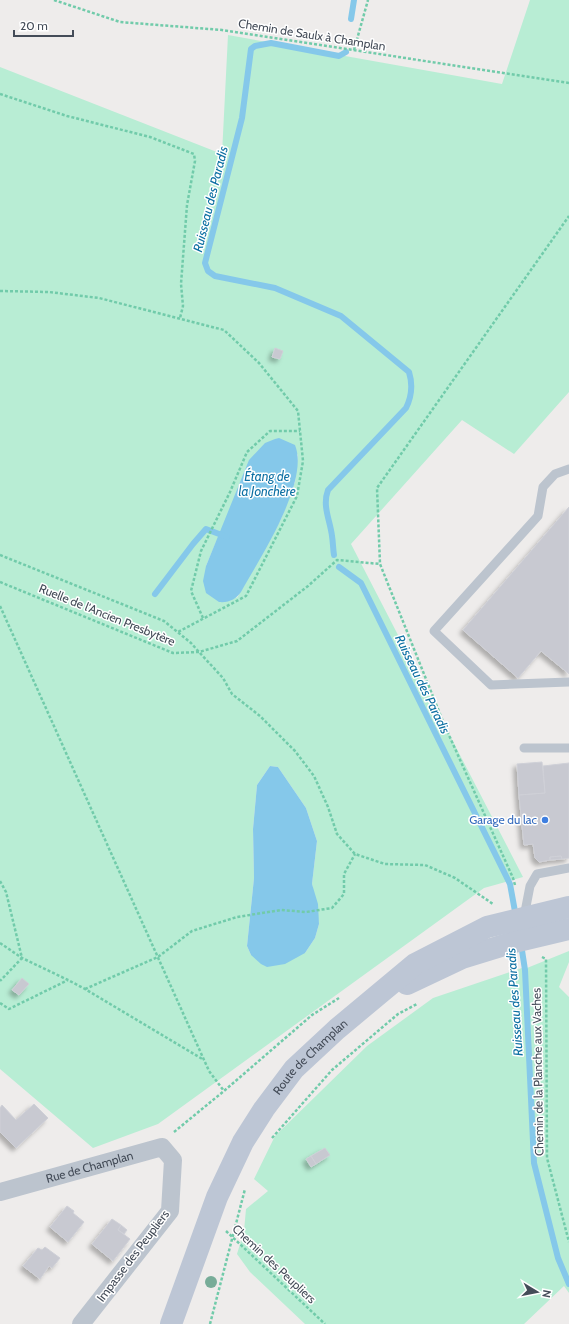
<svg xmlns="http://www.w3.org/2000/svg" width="569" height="1324" viewBox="0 0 569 1324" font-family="Cabin,sans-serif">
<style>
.green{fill:#b8edd4;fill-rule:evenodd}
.water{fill:#85c8ea}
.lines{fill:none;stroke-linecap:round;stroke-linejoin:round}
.stream{stroke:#85c8ea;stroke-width:6}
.building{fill:#c8c9d1;stroke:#cfd0d7;filter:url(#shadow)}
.path{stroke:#71cbaa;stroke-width:2.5;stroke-dasharray:3 2;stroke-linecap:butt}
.lane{stroke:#bcc4ce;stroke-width:9}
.street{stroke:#bcc4ce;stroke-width:18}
.secondary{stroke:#bdc6d5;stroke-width:22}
.tree{fill:#77ac98}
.shop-dot{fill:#3f7fe0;stroke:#fff;stroke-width:1.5}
.labels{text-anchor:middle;stroke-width:3;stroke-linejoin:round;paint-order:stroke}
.street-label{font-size:12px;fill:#444c58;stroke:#fff}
.shop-label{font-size:12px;fill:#366cbe;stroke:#fff;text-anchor:end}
.water-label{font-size:13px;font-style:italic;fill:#0d70a3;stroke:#fff}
</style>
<defs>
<filter id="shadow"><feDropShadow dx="-3.5" dy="3.5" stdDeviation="2" flood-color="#0004"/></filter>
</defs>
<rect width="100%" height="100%" fill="#eeeceb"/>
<path class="green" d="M 530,0 L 569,0 L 569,392 L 514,454 L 462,420 L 351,544 L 523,877 L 484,888 L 158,1124 L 93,1148 L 0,1069 L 0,67 L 222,154 L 228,35 L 502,84 ZM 298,454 L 295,482 L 281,519 L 237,598 L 206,566 L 216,542 ZM 270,766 L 278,767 L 306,808 L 317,841 L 312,884 L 319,924 L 315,938 L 305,953 L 251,955 L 247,946 L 254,878 L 253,829 L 257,785 Z
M 569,951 L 569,962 L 559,987 L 569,997 L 569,1293 L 564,1286 L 524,1324 L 305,1324 L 250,1272 L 237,1254 L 244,1231 L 246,1209 L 268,1191 L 254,1179 L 275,1136 L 367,1046 L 433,998 L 522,968 L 522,970 Z"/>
<path class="water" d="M 279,438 L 295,445 C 310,482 260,558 241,592 C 236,599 229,603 219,602 L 206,593 L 203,581 L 206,566 L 249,460 L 265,443 L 275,439 Z
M 270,766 L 278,767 L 306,808 L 317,841 L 312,884 L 318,904 L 319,924 L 315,938 L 305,953 L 285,964 L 267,967 L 261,964 L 251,955 L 247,946 L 254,878 L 253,829 L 257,785 Z"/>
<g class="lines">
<path class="stream" d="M 351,19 L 354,0
M 334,555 C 333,549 333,542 332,536 C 330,520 322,506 328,490 L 406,408 C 412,396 413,385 409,372 L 341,316 L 275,288 L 215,276 L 208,271 L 205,263 L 242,118 L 251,49 L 255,46 L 271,43 L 339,56 L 346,52
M 339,567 L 361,583 L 510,884 L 516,917
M 155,594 L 193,544 L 206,529 L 227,537
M 521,944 L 525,970 L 534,1163 L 558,1258 L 569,1284"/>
</g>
<path class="building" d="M 275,348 L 283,351 L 280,359 L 272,357 Z
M 569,507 L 569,674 L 541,651 L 518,678 L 463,630 Z
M 542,762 L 545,793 L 519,795 L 517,764 Z
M 569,763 L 569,858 L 562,859 L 561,856 L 550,857 L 550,860 L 539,862 L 535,858 L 533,844 L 524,845 L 519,795 L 545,793 L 543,766 Z
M 561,856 L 562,859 L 550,860 L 550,857 Z
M 22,978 L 29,984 L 19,995 L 12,990 Z
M 34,1104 L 48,1118 L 16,1148 L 0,1132 L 0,1108 L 2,1105 L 16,1120 Z
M 325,1148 L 330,1155 L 316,1164 L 311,1156 Z
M 311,1156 L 316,1164 L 311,1167 L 306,1159 Z
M 67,1206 L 74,1211 L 73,1213 L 84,1222 L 68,1242 L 50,1227 Z
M 112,1219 L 121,1225 L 118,1230 L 130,1239 L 113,1261 L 92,1244 Z
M 121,1225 L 127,1230 L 124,1234 L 118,1230 Z
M 45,1247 L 60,1258 L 52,1268 L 49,1266 L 40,1279 L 23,1266 L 38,1248 L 42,1250 Z"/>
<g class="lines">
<path class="path" d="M 54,0 L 120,22 L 222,30 L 569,83
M 354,50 L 368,0
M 0,94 L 67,116 L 150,137 L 194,154 L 195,161 L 187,205 L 181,284 L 183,306 L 180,318
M 0,291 L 49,292 L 99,298 L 224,330 L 259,363 L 298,411 L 303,461 L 297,496 L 246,596 L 178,632
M 0,555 L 164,621 L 191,643 L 199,652 L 223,678 L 232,694 L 260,716 L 295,751 L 314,776 L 328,807 L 337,834 L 355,854 L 385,864 L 425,865 L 455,878 L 493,904
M 0,582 L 173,653 L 199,652 L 237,641 L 308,586 L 337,560 L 380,564
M 0,606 L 209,1071 L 224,1091
M 203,618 L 191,591 L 201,551 L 230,492 L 247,452 L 270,431 L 300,431
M 0,881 L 6,892 L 22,958 L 0,981
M 515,885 L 513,878 L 444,724 L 380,564 L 377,488 L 569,216
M 0,943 L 22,958 L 68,980 L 85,989 L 204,1060
M 542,957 L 546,959 L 547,1158 L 569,1242
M 85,989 L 158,957 L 192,931 L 237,917 L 281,910 L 306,912 L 332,908 L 344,894 L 344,874 L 355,854
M 0,1003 L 9,1009 L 68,980
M 174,1132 L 224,1091 L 312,1015 L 339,998
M 272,1138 L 332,1070 L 398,1014 L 417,1004
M 226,1231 L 325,1324
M 210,1324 L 245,1189"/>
<path class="lane" d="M 569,469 L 555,474 L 543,487 L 538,516 L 434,631 L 491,685 L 569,682
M 524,748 L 569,748
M 524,917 L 530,886 L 537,874 L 569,868"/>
<path class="street" id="s1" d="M 0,1192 L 162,1147 L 173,1160 L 170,1211 L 81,1324"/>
<g class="secondary">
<path d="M 407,984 L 462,958 L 514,942 L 569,929"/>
<path id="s2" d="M 171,1324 L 217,1197 L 243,1142 L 264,1109 L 294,1069 L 337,1029 L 415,964 L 487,927 L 569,907"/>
</g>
</g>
<circle class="tree" cx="211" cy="1282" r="6"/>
<circle class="shop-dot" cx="545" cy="820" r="4"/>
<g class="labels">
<g class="street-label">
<text transform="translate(312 35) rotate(9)" y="4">Chemin de Saulx à Champlan</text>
<text transform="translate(107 615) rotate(22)" y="4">Ruelle de l'Ancien Presbytère</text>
<text dy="4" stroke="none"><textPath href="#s2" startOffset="305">Route de Champlan</textPath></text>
<text transform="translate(538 1072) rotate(-91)" y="4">Chemin de la Planche aux Vaches</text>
<text dy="4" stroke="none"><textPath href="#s1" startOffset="93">Rue de Champlan</textPath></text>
<text transform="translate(133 1256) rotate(-53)" y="4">Impasse des Peupliers</text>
<text transform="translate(274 1264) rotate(43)" y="4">Chemin des Peupliers</text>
</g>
<g class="shop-label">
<text x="537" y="824">Garage du lac</text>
</g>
<g class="water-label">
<text transform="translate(210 199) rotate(-76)" y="5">Ruisseau des Paradis</text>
<text x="267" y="481">Étang de<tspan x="267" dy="15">la Jonchère</tspan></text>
<text transform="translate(423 684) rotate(64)" y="5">Ruisseau des Paradis</text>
<text transform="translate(514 1002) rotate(-94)" y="5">Ruisseau des Paradis</text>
</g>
</g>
<g transform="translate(537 1292) rotate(100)" stroke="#ffffff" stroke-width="3" paint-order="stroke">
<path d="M0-3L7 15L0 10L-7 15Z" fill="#444c58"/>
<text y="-6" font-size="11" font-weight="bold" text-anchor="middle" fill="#444c58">N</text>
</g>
<path d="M14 30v6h59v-6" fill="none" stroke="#444c58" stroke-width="2"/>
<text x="20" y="30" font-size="12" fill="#444c58" stroke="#ffffff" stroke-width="3" paint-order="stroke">20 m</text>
</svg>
